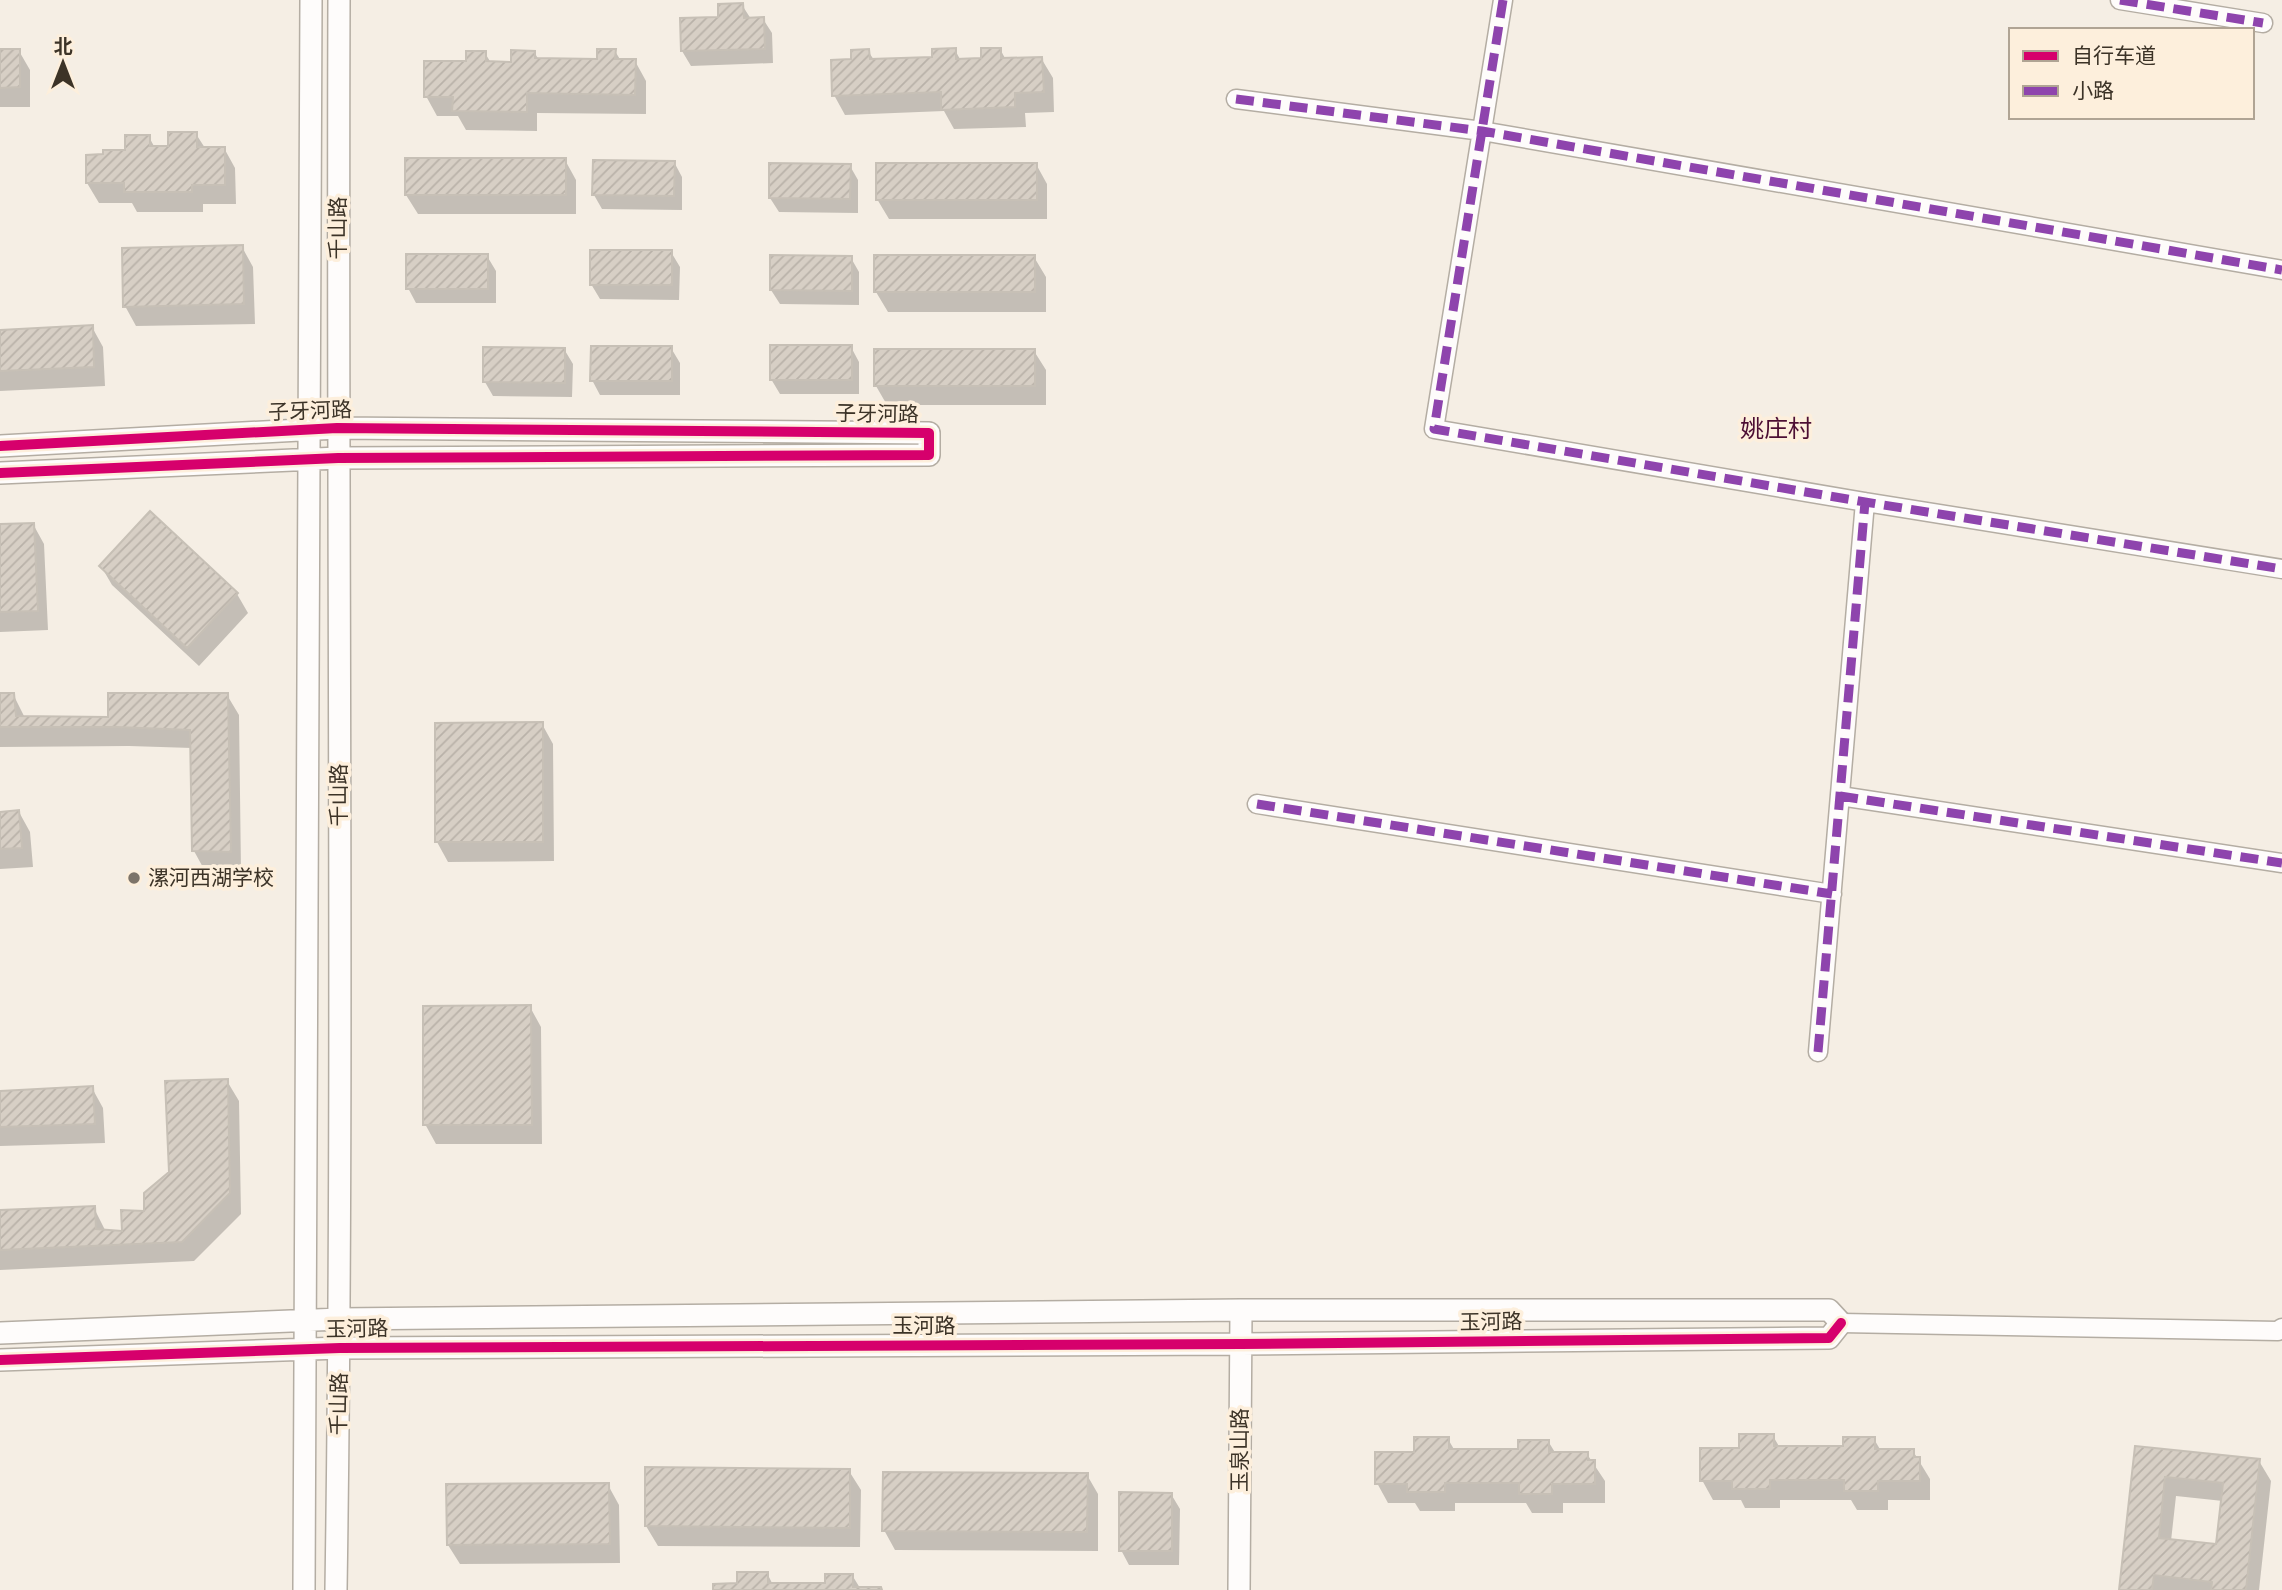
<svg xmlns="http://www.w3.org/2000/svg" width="2282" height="1590" viewBox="0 0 2282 1590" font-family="'Zilla Slab','Noto Sans SC',serif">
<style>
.shadow{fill:#0003;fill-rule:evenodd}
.building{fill:url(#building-hatch);stroke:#c7c0b6;stroke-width:2;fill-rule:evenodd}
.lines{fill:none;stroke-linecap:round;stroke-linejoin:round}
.minor-casing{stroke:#b4ada3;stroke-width:21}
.tertiary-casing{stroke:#b4ada3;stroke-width:24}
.minor{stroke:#fefcfb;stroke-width:18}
.tertiary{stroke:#fefcfb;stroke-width:21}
.quiet{stroke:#8e44ad;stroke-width:9;stroke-dasharray:18 9;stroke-linecap:butt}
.cycleway-casing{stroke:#fdefdc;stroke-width:15}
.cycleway{stroke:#d6006c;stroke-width:10}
.poi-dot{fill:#7d7469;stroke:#fdefdc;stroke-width:2.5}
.labels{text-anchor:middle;stroke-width:7;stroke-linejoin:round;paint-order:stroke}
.street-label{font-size:21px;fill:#3c3327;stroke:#fdefdc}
.poi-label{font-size:21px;fill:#3c3327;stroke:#fdefdc;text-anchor:start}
.quarter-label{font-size:24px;fill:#4c0e33;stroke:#fdefdc}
</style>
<defs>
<pattern id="building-hatch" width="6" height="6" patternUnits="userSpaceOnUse" patternTransform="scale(1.75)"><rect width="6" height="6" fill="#d7cfc5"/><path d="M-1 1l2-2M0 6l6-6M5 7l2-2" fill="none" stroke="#b9b2a9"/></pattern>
</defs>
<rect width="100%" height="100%" fill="#f5eee4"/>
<path class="shadow" d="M 742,5 L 751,19 L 763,19 L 772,33 L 773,63 L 691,66 L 682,51 L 720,19 Z
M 1000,49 L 1006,60 L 1041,58 L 1053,78 L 1054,112 L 1025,113 L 1026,127 L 954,129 L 944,111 L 845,115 L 834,95 L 853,61 L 868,51 L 874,60 L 933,58 L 955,50 L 961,61 L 983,60 Z
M 0,51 L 19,51 L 30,70 L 30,107 L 0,107 Z
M 615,51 L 621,61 L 635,61 L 646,81 L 646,114 L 537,113 L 537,131 L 466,130 L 458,116 L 437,116 L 426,96 L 468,63 L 485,53 L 491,63 L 512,63 L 534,52 L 539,60 L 599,61 Z
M 196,134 L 205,148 L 224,148 L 235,168 L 236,204 L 203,204 L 203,212 L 137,212 L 132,203 L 99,203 L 87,183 L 126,151 L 149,137 L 155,148 L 170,148 Z
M 565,160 L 576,180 L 576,214 L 418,214 L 406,195 Z
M 674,162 L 682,177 L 682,210 L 602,209 L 594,195 Z
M 1036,164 L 1047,184 L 1047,219 L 889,219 L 877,199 Z
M 850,166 L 858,180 L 858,213 L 779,212 L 770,198 Z
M 242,247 L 253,267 L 255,324 L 136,326 L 125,306 Z
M 671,252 L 680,267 L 679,300 L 600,299 L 591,284 Z
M 487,256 L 496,271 L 496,303 L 416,303 L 408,288 Z
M 1034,257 L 1046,277 L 1046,312 L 888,312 L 876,292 Z
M 851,258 L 859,272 L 859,305 L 780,304 L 771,290 Z
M 92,327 L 103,347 L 105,386 L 0,391 L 0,331 Z
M 851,347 L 859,362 L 859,394 L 780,394 L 771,379 Z
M 671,348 L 680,363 L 680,395 L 600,395 L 592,380 Z
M 564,349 L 573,364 L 572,397 L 493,396 L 485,382 Z
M 1034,351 L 1046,370 L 1046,405 L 887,405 L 876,386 Z
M 33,524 L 44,544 L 48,630 L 0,632 L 0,526 Z
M 101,566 L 237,594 L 248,613 L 199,666 L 112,585 Z
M 13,694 L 25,718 L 109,719 L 227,695 L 239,715 L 241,871 L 205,871 L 194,851 L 192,748 L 129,746 L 0,747 L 0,695 Z
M 542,724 L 553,744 L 554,861 L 448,862 L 437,842 Z
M 19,812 L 30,832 L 33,867 L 0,869 L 0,814 Z
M 530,1007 L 541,1027 L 542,1144 L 436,1144 L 425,1124 Z
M 227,1081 L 239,1101 L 241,1214 L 194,1261 L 0,1270 L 0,1212 L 94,1208 L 106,1232 L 124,1233 L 146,1213 Z
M 92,1088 L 103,1108 L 105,1143 L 0,1146 L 0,1092 Z
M 1773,1436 L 1780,1448 L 1845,1448 L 1874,1439 L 1881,1451 L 1913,1451 L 1930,1479 L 1930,1500 L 1888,1500 L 1888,1510 L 1857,1510 L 1851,1500 L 1780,1500 L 1780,1508 L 1745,1508 L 1741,1500 L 1713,1500 L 1702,1480 L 1741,1450 Z
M 1448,1439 L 1455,1451 L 1520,1451 L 1548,1441 L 1556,1454 L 1587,1454 L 1605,1481 L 1605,1503 L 1563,1503 L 1563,1513 L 1532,1513 L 1526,1503 L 1455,1503 L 1455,1511 L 1420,1511 L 1415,1503 L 1388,1503 L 1377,1483 L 1415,1453 Z
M 2137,1448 L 2259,1461 L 2271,1481 L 2259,1590 L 2121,1590 ZM 2176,1496 L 2223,1501 L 2218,1546 L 2171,1541 Z
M 647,1469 L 849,1471 L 861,1490 L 860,1547 L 658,1546 L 646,1526 Z
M 1087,1475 L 1098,1494 L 1098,1551 L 895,1550 L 884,1530 Z
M 608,1485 L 619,1505 L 620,1563 L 460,1564 L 448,1545 Z
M 1171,1494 L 1180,1509 L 1179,1565 L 1129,1565 L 1121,1550 Z
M 767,1573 L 773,1585 L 827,1585 L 852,1575 L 860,1588 L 881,1590 L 714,1590 L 739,1585 Z"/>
<path class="building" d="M 743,3 L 744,18 L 764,17 L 765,49 L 681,51 L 680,18 L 718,17 L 718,4 Z
M 956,48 L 956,59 L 981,58 L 981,48 L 1001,48 L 1001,58 L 1042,57 L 1044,92 L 1015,93 L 1015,107 L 941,110 L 941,92 L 832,96 L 831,60 L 851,59 L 851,50 L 869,49 L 870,59 L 932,57 L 932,49 Z
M 0,49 L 20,49 L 20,87 L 0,88 Z
M 597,49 L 616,49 L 615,59 L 636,59 L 635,95 L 527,93 L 527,112 L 452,111 L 453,97 L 424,97 L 424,61 L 466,61 L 466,51 L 486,51 L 486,61 L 511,62 L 511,50 L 535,51 L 535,58 L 597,59 Z
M 168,132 L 197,132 L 197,147 L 225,147 L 225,185 L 192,185 L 192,192 L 124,192 L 124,183 L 86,183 L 86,155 L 103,154 L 103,150 L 125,150 L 125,135 L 150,135 L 150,146 L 168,146 Z
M 405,158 L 566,158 L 566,195 L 405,195 Z
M 593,160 L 675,161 L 674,196 L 592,195 Z
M 769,163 L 851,164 L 850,199 L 769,198 Z
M 876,163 L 1037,163 L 1037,200 L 876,200 Z
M 243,245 L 244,304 L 123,307 L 122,248 Z
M 590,250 L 672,250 L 672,285 L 590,285 Z
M 406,254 L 488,254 L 488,289 L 406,289 Z
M 770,255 L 852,256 L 852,291 L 770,290 Z
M 874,255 L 1035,255 L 1035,292 L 874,292 Z
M 93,325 L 94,367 L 0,371 L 0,330 Z
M 770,345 L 852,345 L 852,380 L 770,380 Z
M 591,346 L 672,346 L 672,381 L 590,381 Z
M 483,347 L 565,348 L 565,383 L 483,382 Z
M 874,349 L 1035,349 L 1035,386 L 874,386 Z
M 150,511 L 238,593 L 187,648 L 99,566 Z
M 34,523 L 38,611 L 0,612 L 0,524 Z
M 0,693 L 14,693 L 16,716 L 108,717 L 108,693 L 228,693 L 231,852 L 192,851 L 190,730 L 117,727 L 0,727 Z
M 543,722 L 543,842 L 435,842 L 435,723 Z
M 19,810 L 22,848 L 0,849 L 0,812 Z
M 531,1005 L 532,1125 L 423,1125 L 423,1006 Z
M 228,1079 L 230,1193 L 182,1242 L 0,1250 L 0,1210 L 95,1206 L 96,1229 L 122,1231 L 121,1210 L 144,1211 L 144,1193 L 169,1172 L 165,1081 Z
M 93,1086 L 95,1124 L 0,1127 L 0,1091 Z
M 1739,1434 L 1774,1434 L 1774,1446 L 1843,1446 L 1843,1437 L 1875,1437 L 1875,1449 L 1914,1449 L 1914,1457 L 1920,1457 L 1920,1481 L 1878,1481 L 1878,1491 L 1844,1491 L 1844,1480 L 1770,1480 L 1770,1489 L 1732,1489 L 1732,1481 L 1700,1481 L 1700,1448 L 1739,1448 Z
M 1414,1437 L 1449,1437 L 1449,1449 L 1518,1449 L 1518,1440 L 1549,1440 L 1549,1452 L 1588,1452 L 1588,1460 L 1595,1460 L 1595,1484 L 1552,1484 L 1552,1494 L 1519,1494 L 1519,1483 L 1445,1483 L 1445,1492 L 1407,1492 L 1407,1484 L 1375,1484 L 1375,1452 L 1414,1452 Z
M 2135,1446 L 2260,1459 L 2246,1590 L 2211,1590 L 2212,1582 L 2154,1575 L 2152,1590 L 2119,1590 ZM 2165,1477 L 2223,1483 L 2216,1544 L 2159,1538 Z
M 645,1467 L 850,1469 L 850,1528 L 645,1526 Z
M 883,1472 L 1088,1473 L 1087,1532 L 882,1531 Z
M 609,1483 L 610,1544 L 447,1545 L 446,1484 Z
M 1119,1492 L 1172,1493 L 1172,1551 L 1119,1551 Z
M 737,1572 L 768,1572 L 768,1583 L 825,1583 L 825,1574 L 853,1574 L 853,1587 L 881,1587 L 882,1590 L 713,1590 L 713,1584 L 737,1583 Z"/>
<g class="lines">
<defs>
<path id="minor" d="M 1503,0 L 1434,429 L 1865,502 L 2282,569
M 2120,0 L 2263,23
M 1236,99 L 1482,131 L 2282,270
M 1840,796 L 2282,863
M 1257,804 L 1832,894
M 1818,1052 L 1865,502
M 1841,1323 L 2278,1331 L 2282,1328"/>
<path id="tertiary" d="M 0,446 L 337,428 L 929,433 L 929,455 L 338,458 L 0,473
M 0,1333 L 340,1319 L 1241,1310 L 1829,1310 L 1841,1323 L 1829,1338 L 1241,1344 L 340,1348 L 0,1360
M 304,1590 L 311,0
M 336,1590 C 344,1060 337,530 339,0
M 1239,1590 L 1241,1310"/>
</defs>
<use href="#minor" class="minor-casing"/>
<use href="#tertiary" class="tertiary-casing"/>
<use href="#minor" class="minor"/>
<use href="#tertiary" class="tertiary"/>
<path class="quiet" d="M 1503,0 L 1434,429 L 1865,502 L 2282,569
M 2120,0 L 2263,23
M 1236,99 L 1482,131 L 2282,270
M 1840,796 L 2282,863
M 1257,804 L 1832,894
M 1818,1052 L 1865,502"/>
<defs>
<path id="cycleway" d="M 0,446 L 337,428 L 929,433 L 929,455 L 338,458 L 0,473
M 0,1360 L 340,1348 L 1241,1344 L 1829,1338 L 1841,1323"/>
</defs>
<use href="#cycleway" class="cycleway-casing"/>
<use href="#cycleway" class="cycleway"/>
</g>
<circle class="poi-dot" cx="134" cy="878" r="7"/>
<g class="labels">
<g class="street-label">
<text transform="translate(338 228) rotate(-90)" y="7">千山路</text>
<text transform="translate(310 411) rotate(-2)" y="7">子牙河路</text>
<text transform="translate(877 414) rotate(1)" y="7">子牙河路</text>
<text transform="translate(339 795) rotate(-90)" y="7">千山路</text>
<text transform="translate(1491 1322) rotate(-1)" y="7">玉河路</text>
<text x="924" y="1333">玉河路</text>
<text transform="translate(357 1329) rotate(-1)" y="7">玉河路</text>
<text transform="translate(339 1404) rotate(-89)" y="7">千山路</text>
<text transform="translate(1240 1450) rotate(-90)" y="7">玉泉山路</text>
</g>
<g class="poi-label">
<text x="148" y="885">漯河西湖学校</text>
</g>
<g class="quarter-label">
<text x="1776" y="437">姚庄村</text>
</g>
</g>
<rect x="2009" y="28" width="245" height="91" fill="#fdefdc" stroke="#b0a494" stroke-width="2"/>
<rect x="2023" y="51" width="35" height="10" fill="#d6006c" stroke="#b0a494" stroke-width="2"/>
<text x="2072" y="63" font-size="21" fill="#3c3327">自行车道</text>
<rect x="2023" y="86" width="35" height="10" fill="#8e44ad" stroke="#b0a494" stroke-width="2"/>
<text x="2072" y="98" font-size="21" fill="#3c3327">小路</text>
<g transform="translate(63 63)" stroke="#fdefdc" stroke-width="5" paint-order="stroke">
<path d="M0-5L12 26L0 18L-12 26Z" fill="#3c3327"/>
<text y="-10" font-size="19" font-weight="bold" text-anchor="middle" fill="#3c3327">北</text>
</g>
</svg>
